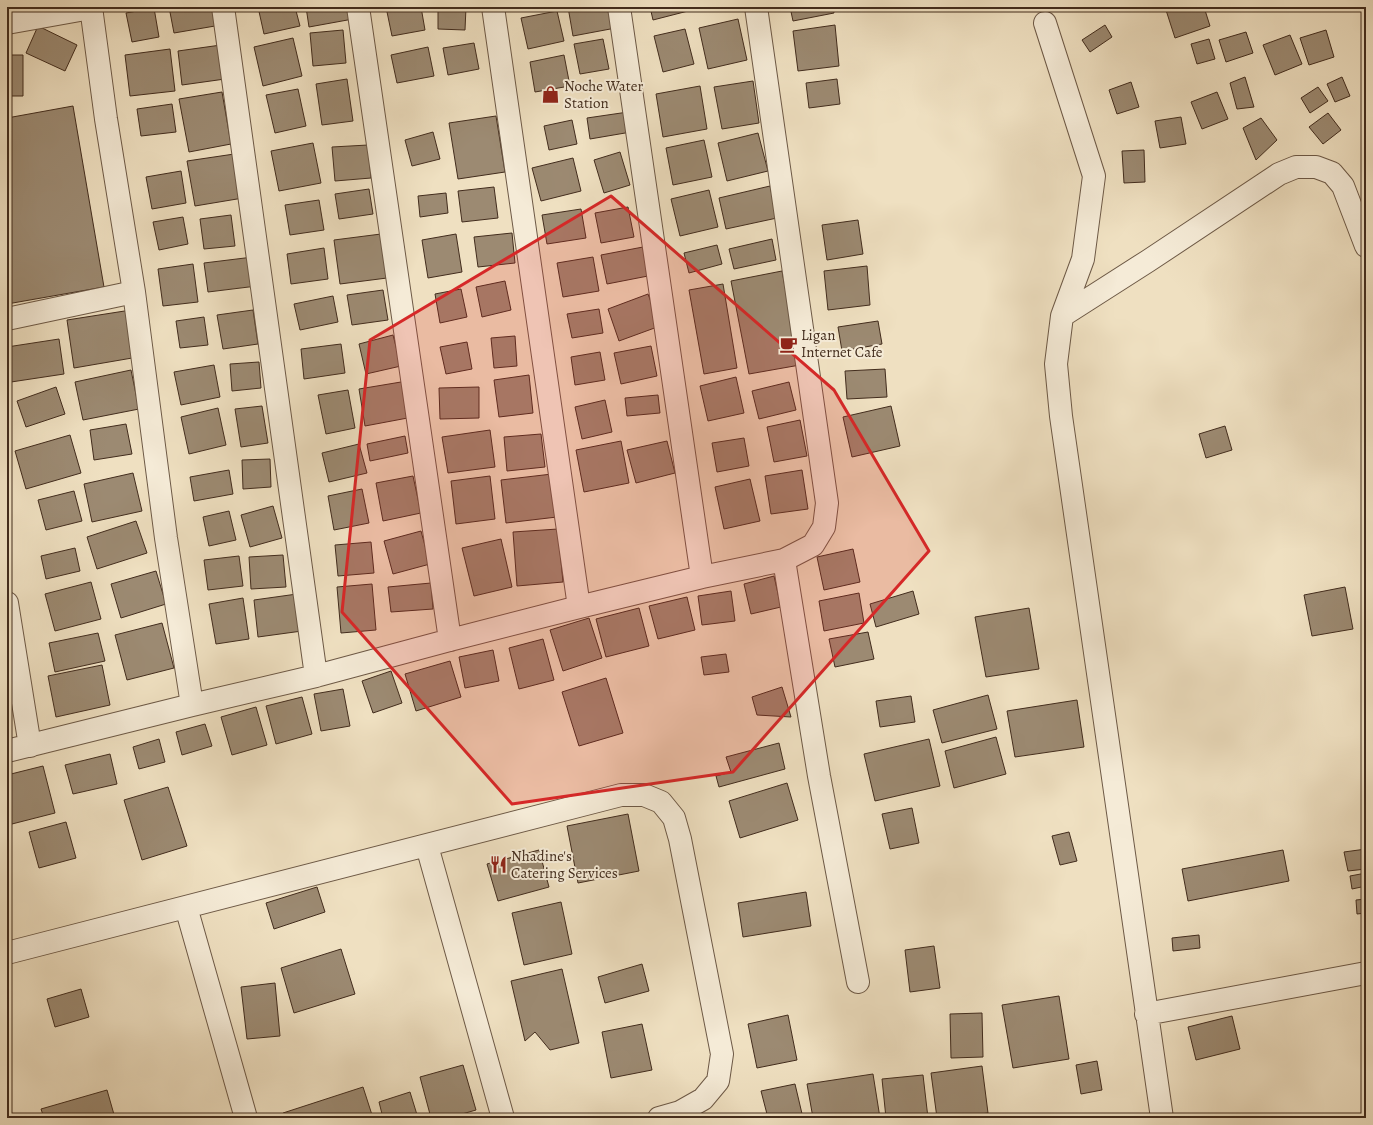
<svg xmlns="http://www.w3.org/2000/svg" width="1373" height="1125" viewBox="0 0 1373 1125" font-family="Alegreya,serif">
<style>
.building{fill:#9c8a72;stroke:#422c1d}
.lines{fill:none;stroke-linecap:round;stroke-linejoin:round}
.minor-casing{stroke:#6d5946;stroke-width:24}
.minor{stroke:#f5ebd7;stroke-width:22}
.marked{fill:#d62828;fill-opacity:0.2;stroke:#d62828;stroke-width:3;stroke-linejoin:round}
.labels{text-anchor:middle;stroke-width:4;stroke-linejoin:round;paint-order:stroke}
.poi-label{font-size:15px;fill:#422c1d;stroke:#f5ebd7;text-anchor:start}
</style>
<rect width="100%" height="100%" fill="#efe0c1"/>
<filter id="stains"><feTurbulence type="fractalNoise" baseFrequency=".005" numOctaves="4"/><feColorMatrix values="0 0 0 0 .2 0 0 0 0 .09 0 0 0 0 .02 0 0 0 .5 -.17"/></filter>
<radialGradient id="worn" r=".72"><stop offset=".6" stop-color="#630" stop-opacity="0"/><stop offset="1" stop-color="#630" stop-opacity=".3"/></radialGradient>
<path class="building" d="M 169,7 L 212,7 L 215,26 L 174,33 Z
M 258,7 L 295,7 L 300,26 L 264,34 Z
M 306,7 L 350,7 L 353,19 L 309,27 Z
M 386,7 L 421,7 L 425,30 L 392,36 Z
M 438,7 L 466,7 L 465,30 L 438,29 Z
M 568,7 L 617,7 L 621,27 L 573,36 Z
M 650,7 L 687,7 L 688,11 L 653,20 Z
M 696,7 L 728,7 L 728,9 L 696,10 Z
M 790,7 L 833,7 L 834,13 L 793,21 Z
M 1165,7 L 1204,7 L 1210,26 L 1175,38 Z
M 154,8 L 159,37 L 132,42 L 126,13 Z
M 557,11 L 564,41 L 528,49 L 521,18 Z
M 738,19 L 747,60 L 708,69 L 699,28 Z
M 835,25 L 839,66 L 798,71 L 793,31 Z
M 1105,25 L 1112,37 L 1090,52 L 1082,40 Z
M 38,26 L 77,45 L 65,71 L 26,53 Z
M 685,29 L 694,64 L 663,72 L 654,36 Z
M 343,30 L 346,63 L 313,66 L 310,33 Z
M 1326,30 L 1334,57 L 1309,65 L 1300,38 Z
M 1246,32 L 1253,53 L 1226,62 L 1219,40 Z
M 1290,35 L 1302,64 L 1275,75 L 1263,45 Z
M 293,38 L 302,76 L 263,86 L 254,47 Z
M 603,39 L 609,69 L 580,74 L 574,44 Z
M 1209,39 L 1215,59 L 1197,64 L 1191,44 Z
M 474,43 L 479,69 L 448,75 L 443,48 Z
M 221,45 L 225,79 L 182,85 L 178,51 Z
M 428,47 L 434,76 L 397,83 L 391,55 Z
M 170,49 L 175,91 L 130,96 L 125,55 Z
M 7,55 L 23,55 L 23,96 L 7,96 Z
M 564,55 L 570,86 L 535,92 L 530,62 Z
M 1245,77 L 1254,107 L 1237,109 L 1230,83 Z
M 1342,77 L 1350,96 L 1335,102 L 1327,84 Z
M 347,79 L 353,121 L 322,125 L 316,84 Z
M 837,79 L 840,104 L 809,108 L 806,83 Z
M 753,81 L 759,123 L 722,129 L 714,87 Z
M 1131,82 L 1139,107 L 1117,114 L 1109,90 Z
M 700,86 L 707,129 L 663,137 L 656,94 Z
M 1318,87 L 1328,101 L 1310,113 L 1301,98 Z
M 298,89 L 306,126 L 275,133 L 266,95 Z
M 222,92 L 231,144 L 189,152 L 179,99 Z
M 1217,92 L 1228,119 L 1202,129 L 1191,102 Z
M 172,104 L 176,132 L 141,136 L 137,109 Z
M 73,106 L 104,287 L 7,304 L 7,118 Z
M 628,112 L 631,132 L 590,139 L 587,118 Z
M 1328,113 L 1341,130 L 1323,144 L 1309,127 Z
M 496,116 L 505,172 L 458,179 L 449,123 Z
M 1181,117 L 1186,144 L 1160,148 L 1155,121 Z
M 1261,118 L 1277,140 L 1256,160 L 1243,128 Z
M 572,120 L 577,144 L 549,150 L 544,126 Z
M 433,132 L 440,159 L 412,166 L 405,140 Z
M 758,133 L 768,171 L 727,181 L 718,143 Z
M 704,140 L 712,177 L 673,185 L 666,148 Z
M 313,143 L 321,183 L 279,191 L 271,151 Z
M 368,145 L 371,178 L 335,181 L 332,147 Z
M 1144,150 L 1145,182 L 1124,183 L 1122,151 Z
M 620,152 L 630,185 L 604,193 L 594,160 Z
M 241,153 L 249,197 L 195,206 L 187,161 Z
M 573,158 L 581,191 L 541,201 L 532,168 Z
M 181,171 L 186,203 L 152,209 L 146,177 Z
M 770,186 L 777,218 L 726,229 L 719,198 Z
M 494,187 L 498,218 L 462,222 L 458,191 Z
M 369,189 L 373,214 L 339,219 L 335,194 Z
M 709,190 L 718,227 L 680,236 L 671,199 Z
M 446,193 L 448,213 L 420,217 L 418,196 Z
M 319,200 L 324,230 L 290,235 L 285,205 Z
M 628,207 L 634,237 L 601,243 L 595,213 Z
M 581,209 L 586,238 L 547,244 L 542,215 Z
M 231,215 L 235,246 L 204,249 L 200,219 Z
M 183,217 L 188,244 L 159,250 L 153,222 Z
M 858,220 L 863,254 L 827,260 L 822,225 Z
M 512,233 L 515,263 L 478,267 L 474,237 Z
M 381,234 L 387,278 L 340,284 L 334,240 Z
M 456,234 L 462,272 L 428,278 L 422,240 Z
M 772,239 L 776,260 L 734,269 L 729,249 Z
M 717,245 L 722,264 L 689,273 L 684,253 Z
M 643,247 L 648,276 L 607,284 L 601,255 Z
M 324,248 L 328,279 L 291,284 L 287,254 Z
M 253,257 L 257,286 L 208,292 L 204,263 Z
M 593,257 L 599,291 L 563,297 L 557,263 Z
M 193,264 L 198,302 L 163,306 L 158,269 Z
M 867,266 L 870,305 L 828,310 L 824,271 Z
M 782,271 L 800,365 L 749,374 L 731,281 Z
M 505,281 L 511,310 L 482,317 L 476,287 Z
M 723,284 L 737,368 L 704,374 L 689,290 Z
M 461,289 L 467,317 L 440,323 L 435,294 Z
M 383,290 L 388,320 L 352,325 L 347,295 Z
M 648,294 L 660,326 L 619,341 L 608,309 Z
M 333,296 L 338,322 L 300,330 L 294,304 Z
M 599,309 L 603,333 L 572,338 L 567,314 Z
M 131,310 L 138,357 L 74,368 L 67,320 Z
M 253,310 L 258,344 L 223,349 L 217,315 Z
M 204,317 L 208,345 L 180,348 L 176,321 Z
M 878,321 L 882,344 L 842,351 L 838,327 Z
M 393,335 L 401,366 L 366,374 L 359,344 Z
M 515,336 L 517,366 L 494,368 L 491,338 Z
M 59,339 L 64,374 L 11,382 L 7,357 L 7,347 Z
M 467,342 L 472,369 L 446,374 L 440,347 Z
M 341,344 L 345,373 L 304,379 L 301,349 Z
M 651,346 L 657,376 L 621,384 L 614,353 Z
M 600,352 L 605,380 L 575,385 L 571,357 Z
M 259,362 L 261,388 L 232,391 L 230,364 Z
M 214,365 L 220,397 L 181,405 L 174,372 Z
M 885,369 L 887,397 L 847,399 L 845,371 Z
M 131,370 L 139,409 L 83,420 L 75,382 Z
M 529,375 L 533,413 L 499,417 L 494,380 Z
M 736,377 L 744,413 L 708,421 L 700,386 Z
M 407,381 L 413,417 L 365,426 L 359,389 Z
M 789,382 L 796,410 L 759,419 L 752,391 Z
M 56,387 L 65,414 L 26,427 L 17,401 Z
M 479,387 L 479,418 L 440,419 L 439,388 Z
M 348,390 L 355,428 L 326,434 L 318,395 Z
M 658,395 L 660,413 L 627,416 L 625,398 Z
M 605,400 L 612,432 L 582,439 L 575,407 Z
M 262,406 L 268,443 L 241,447 L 235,409 Z
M 891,406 L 900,446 L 852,457 L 843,417 Z
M 218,408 L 226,445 L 189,454 L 181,417 Z
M 800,420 L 807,456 L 774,462 L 767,427 Z
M 126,424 L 132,454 L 94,460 L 90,430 Z
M 1225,426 L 1232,450 L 1206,458 L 1199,434 Z
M 490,430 L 495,467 L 448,473 L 442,437 Z
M 541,434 L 545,467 L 507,471 L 504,437 Z
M 70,435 L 81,473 L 26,489 L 15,451 Z
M 405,436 L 408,453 L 370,461 L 367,444 Z
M 744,438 L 749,466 L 717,472 L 712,443 Z
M 621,441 L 629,483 L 584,492 L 576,450 Z
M 667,441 L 675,473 L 636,483 L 627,450 Z
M 359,444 L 367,473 L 329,482 L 322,453 Z
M 270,459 L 271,487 L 243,489 L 242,460 Z
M 229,470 L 233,494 L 194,501 L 190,477 Z
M 802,470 L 808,509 L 771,514 L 765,476 Z
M 133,473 L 142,511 L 92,522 L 84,484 Z
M 552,474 L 557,517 L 506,523 L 501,480 Z
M 413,476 L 421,513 L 383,521 L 376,483 Z
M 490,476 L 495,519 L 456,524 L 451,481 Z
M 750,479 L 760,521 L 724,529 L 715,487 Z
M 362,489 L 369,523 L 334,530 L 328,496 Z
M 74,491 L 82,521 L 46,530 L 38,500 Z
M 273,506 L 282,538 L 250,547 L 241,515 Z
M 229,511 L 236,540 L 209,546 L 203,517 Z
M 136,521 L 147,553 L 97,569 L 87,537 Z
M 558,529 L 563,582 L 517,586 L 513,532 Z
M 421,531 L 430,564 L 393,574 L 384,541 Z
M 501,539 L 512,587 L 474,596 L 462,548 Z
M 371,542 L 374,573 L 338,576 L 335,545 Z
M 75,548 L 80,571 L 46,579 L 41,556 Z
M 853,549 L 860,582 L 824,590 L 817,557 Z
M 283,555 L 286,587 L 251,589 L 249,557 Z
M 239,556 L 243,586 L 208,590 L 204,560 Z
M 156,571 L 166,604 L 121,618 L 111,584 Z
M 774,576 L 781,607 L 751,614 L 744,584 Z
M 91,582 L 101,619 L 55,631 L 45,594 Z
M 431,583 L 433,609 L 391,612 L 388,587 Z
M 372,584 L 376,630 L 341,633 L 337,587 Z
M 1345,587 L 1353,629 L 1312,636 L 1304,595 Z
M 731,591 L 735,621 L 702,625 L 698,596 Z
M 913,591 L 919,614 L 876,627 L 870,604 Z
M 859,593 L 864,623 L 824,631 L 819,601 Z
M 297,594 L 302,631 L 258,637 L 254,600 Z
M 687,597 L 695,630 L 658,639 L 649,606 Z
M 243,598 L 249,639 L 216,644 L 209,604 Z
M 639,608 L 649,646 L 606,657 L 596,619 Z
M 1029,608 L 1039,669 L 986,677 L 975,617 Z
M 589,618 L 602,658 L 563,671 L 550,630 Z
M 162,623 L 174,668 L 127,680 L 115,635 Z
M 868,632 L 874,659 L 835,667 L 829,639 Z
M 98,633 L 105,661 L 55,672 L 49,643 Z
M 543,639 L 554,680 L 519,689 L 509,648 Z
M 493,650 L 499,681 L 465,688 L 459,657 Z
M 726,654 L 729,672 L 704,675 L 701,657 Z
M 450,661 L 461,697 L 416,711 L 405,674 Z
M 102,665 L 110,705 L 56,717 L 48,676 Z
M 391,671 L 402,703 L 373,713 L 362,681 Z
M 606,678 L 623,733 L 579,746 L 562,692 Z
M 782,687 L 791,717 L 757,715 L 752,697 Z
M 343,689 L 350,726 L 321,731 L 314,694 Z
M 988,695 L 997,729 L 942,743 L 933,710 Z
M 911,696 L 915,722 L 880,727 L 876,701 Z
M 302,697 L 312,734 L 276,744 L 266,706 Z
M 1077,700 L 1084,747 L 1015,757 L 1007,711 Z
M 256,707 L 267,745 L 232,755 L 221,717 Z
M 205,724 L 212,746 L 182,755 L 176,732 Z
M 996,737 L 1006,774 L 954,788 L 945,751 Z
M 159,739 L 165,762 L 139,769 L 133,747 Z
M 929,739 L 940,786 L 875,801 L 864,754 Z
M 779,743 L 785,769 L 719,787 L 716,776 L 731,772 L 726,757 Z
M 110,754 L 117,784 L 73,794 L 65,765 Z
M 43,766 L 55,813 L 8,825 L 7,775 Z
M 787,783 L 798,820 L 740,838 L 729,801 Z
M 168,787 L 187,846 L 142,860 L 124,800 Z
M 912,808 L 919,843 L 890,849 L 882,814 Z
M 628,814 L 639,871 L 578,883 L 567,826 Z
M 66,822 L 76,858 L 39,868 L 29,832 Z
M 1069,832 L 1077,861 L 1060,865 L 1052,836 Z
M 1366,849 L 1366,869 L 1348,871 L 1344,852 Z
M 539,850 L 549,887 L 498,901 L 487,864 Z
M 1283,850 L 1289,881 L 1188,901 L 1182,869 Z
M 1366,873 L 1366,886 L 1352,889 L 1350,876 Z
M 317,887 L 325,912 L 274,929 L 266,903 Z
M 806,892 L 811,926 L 743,937 L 738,903 Z
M 1366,899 L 1366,913 L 1357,914 L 1356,900 Z
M 561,902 L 572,954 L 524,965 L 512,913 Z
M 1199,935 L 1200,948 L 1173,951 L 1172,938 Z
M 934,946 L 940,988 L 910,992 L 905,950 Z
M 341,949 L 355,994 L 294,1013 L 281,968 Z
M 642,964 L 649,991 L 605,1003 L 598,977 Z
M 562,969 L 579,1043 L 550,1050 L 535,1032 L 525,1041 L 511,981 Z
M 275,983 L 280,1036 L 247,1039 L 241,987 Z
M 81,989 L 89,1017 L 55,1027 L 47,999 Z
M 1059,996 L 1069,1059 L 1013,1068 L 1002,1005 Z
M 982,1013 L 983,1057 L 951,1058 L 950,1014 Z
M 788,1015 L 797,1060 L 757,1068 L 748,1024 Z
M 1232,1016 L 1240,1049 L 1196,1060 L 1188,1027 Z
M 642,1024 L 652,1070 L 611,1078 L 602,1032 Z
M 1097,1061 L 1102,1090 L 1081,1094 L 1076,1065 Z
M 463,1065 L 476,1110 L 448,1118 L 431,1118 L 420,1077 Z
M 982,1066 L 988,1113 L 950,1118 L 937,1118 L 931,1073 Z
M 873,1074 L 880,1118 L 813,1118 L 807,1084 Z
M 923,1075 L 928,1118 L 886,1118 L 882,1079 Z
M 795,1084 L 803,1118 L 768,1118 L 761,1091 Z
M 363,1087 L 373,1118 L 285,1118 L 283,1113 Z
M 107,1090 L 115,1118 L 44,1118 L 41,1109 Z
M 410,1092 L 418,1118 L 383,1118 L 379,1102 Z"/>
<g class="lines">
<defs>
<path id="minor" d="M 91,7 L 106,119 L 134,292 L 166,538 L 192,705
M 223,7 L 316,676
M 358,7 L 450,640
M 493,7 L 579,607
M 619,7 L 702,577
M 7,23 L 91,8
M 1045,23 L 1094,176 L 1083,259 L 1062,316 L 1056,364 L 1061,416 L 1162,1118
M 1062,316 L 1148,261 L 1279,174 L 1296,167 L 1316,167 L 1332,173 L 1343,186 L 1366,246
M 7,319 L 134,292
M 784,560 L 819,776 L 858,982
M 7,603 L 30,746
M 7,751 L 192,705 L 316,676 L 450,640 L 579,607 L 702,577 L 784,560 L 813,545 L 824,527 L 827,503 L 756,7
M 427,846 L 503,1118
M 186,907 L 246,1118
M 7,953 L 621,795 L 644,795 L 661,802 L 674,818 L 680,839 L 722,1054 L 718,1081 L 703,1099 L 680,1112 L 659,1118
M 1146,1014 L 1366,973"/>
</defs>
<use href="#minor" class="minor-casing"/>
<use href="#minor" class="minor"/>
</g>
<path class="marked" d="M 611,196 L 834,390 L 929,551 L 733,772 L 512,804 L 342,612 L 370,340 Z"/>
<defs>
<symbol id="shop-bare" viewBox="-9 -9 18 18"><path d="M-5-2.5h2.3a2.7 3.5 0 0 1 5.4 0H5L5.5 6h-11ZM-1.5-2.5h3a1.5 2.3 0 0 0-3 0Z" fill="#8f2418" stroke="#f5ebd7" stroke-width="2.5" paint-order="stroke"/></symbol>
<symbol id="cafe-bare" viewBox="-9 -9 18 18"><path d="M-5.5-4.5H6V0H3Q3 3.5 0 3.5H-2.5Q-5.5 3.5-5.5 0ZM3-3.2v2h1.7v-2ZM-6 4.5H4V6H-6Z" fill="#8f2418" stroke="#f5ebd7" stroke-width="2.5" paint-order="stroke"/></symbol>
<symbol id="restaurant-bare" viewBox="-9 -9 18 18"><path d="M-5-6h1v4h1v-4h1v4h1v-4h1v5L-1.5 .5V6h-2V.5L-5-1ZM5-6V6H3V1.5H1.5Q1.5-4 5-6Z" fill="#8f2418" stroke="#f5ebd7" stroke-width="2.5" paint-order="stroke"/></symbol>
</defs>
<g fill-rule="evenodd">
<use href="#shop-bare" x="538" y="82" width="25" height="25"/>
<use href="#cafe-bare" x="776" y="332" width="25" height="25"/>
<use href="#restaurant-bare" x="486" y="852" width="25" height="25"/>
</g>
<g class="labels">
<g class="poi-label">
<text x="564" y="91">Noche Water<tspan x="564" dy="17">Station</tspan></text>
<text x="801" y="340">Ligan<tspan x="801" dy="17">Internet Cafe</tspan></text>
<text x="511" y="861">Nhadine's<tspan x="511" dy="17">Catering Services</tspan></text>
</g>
</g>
<rect width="1373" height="1125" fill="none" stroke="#efe0c1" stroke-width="24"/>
<rect x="8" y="8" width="1357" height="1109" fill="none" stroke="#422c1d" stroke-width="2"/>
<rect x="12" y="12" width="1349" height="1101" fill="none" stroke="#422c1d"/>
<rect width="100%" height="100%" filter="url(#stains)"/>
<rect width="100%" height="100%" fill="url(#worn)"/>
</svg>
